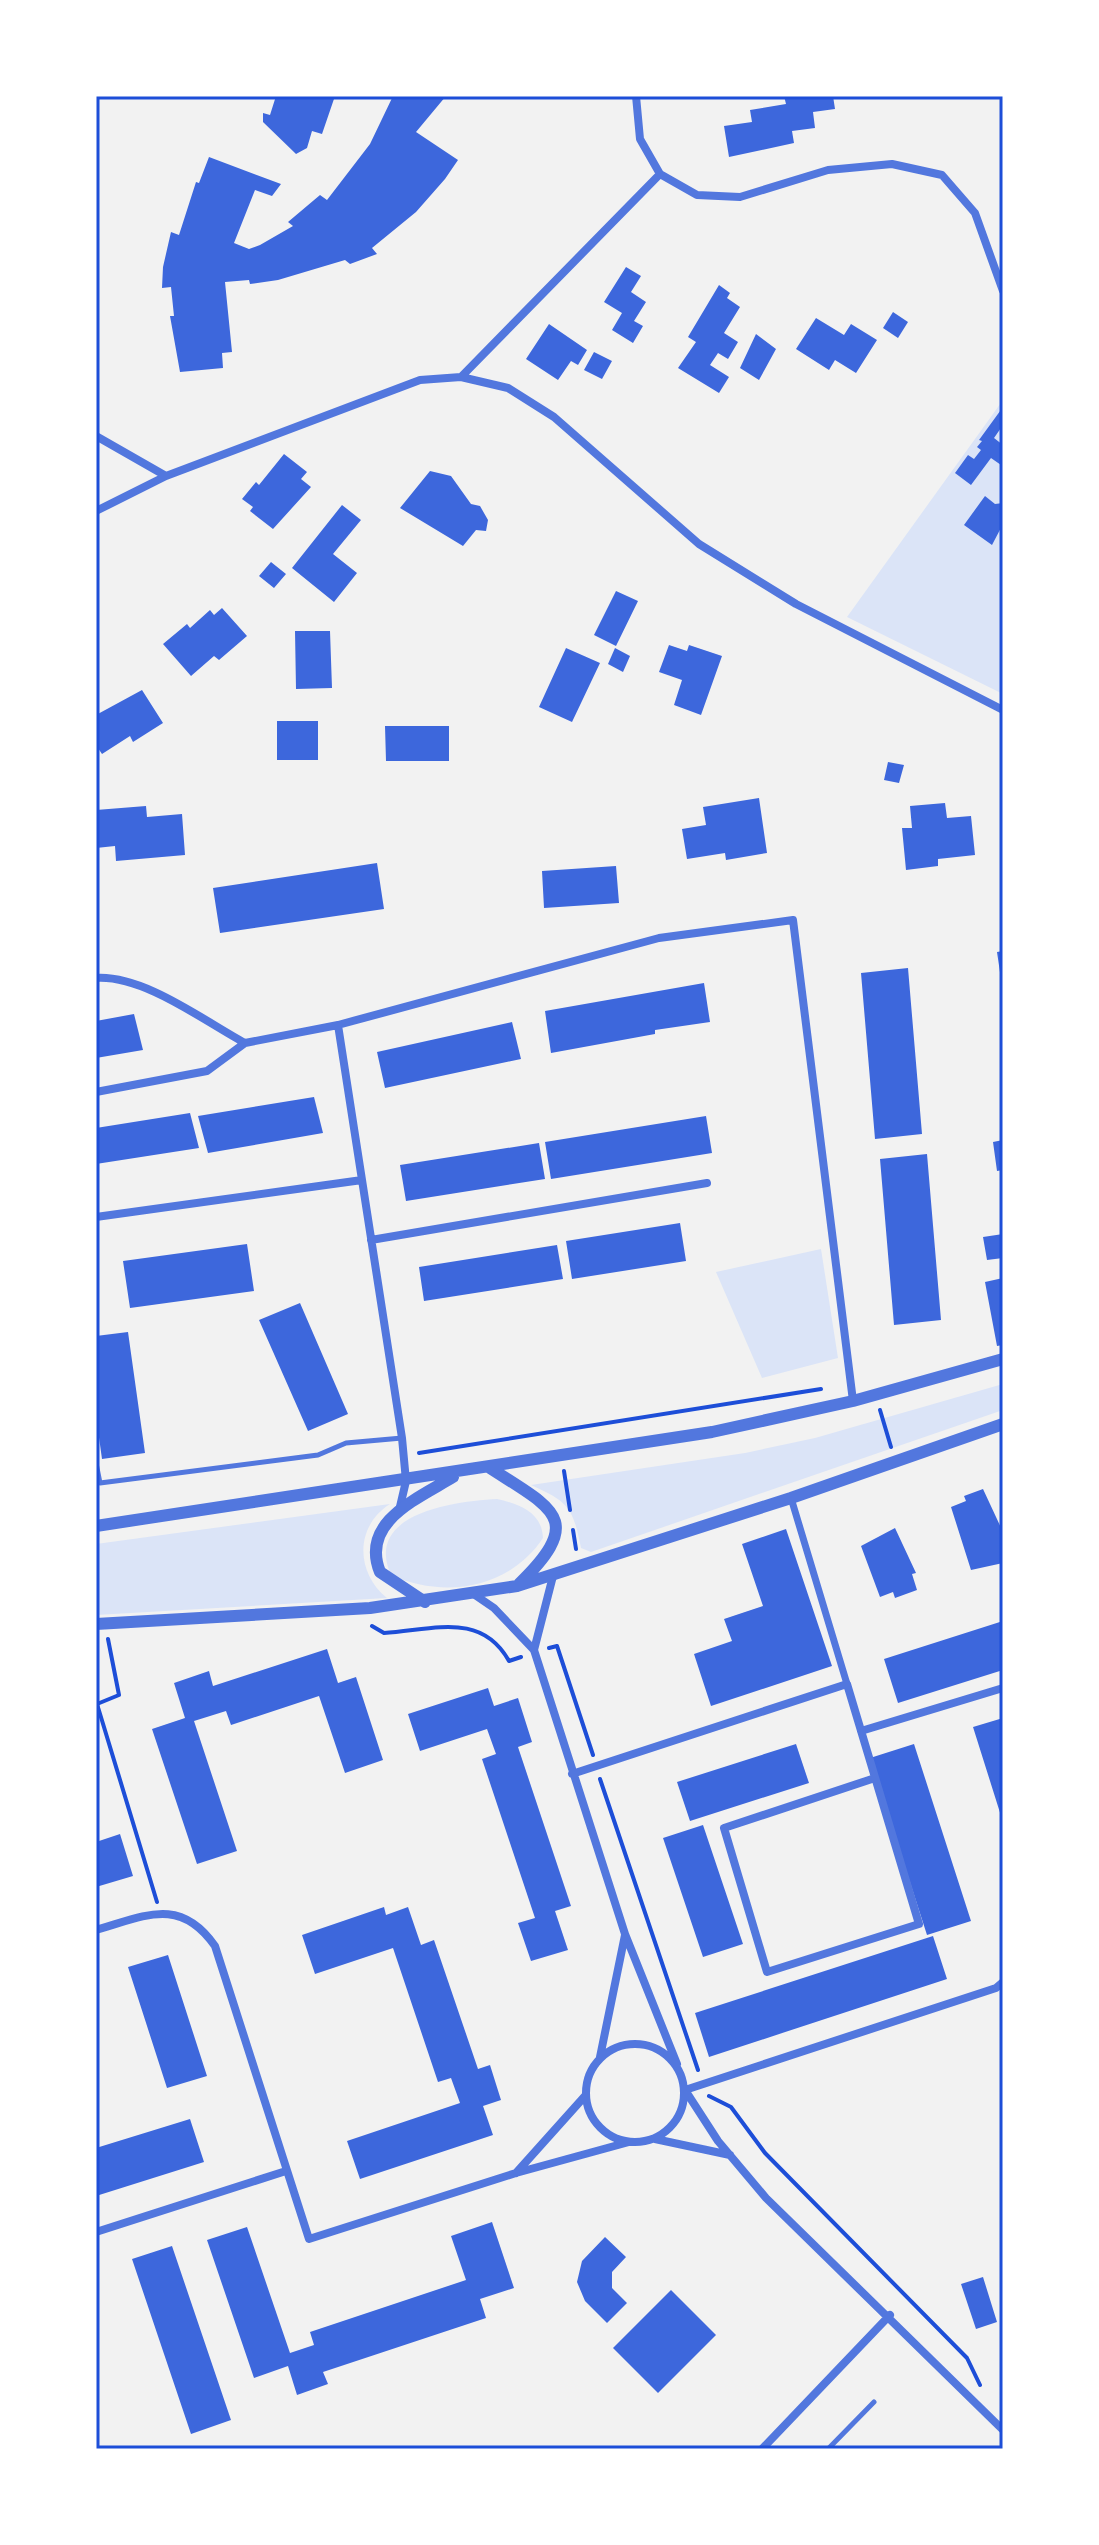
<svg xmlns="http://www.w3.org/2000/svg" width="1099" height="2545" viewBox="0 0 1099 2545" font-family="Figtree,sans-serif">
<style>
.green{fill:#dbe4f7}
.building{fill:#3d67dc}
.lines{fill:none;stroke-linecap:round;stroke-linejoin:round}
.path{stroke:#1d4ed8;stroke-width:4}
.service{stroke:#5277de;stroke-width:5}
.pedestrian{stroke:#5277de;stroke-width:7}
.minor{stroke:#5277de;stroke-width:8}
.tertiary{stroke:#5277de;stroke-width:12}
.neatline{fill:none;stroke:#1d4ed8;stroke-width:3}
</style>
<rect width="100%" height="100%" fill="#f2f2f2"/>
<path class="green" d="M 1003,400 L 1003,694 L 847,617 Z
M 821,1249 L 838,1358 L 762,1378 L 716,1272 Z
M 1003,1384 L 1003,1410 L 591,1552 L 581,1548 C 573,1508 569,1502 531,1485 L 745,1453 L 815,1438 Z
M 497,1499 C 519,1504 542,1512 543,1538 C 509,1589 444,1599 391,1575 C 363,1513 456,1501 497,1499 Z
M 390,1504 C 354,1527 356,1573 387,1598 L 96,1615 L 96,1544 Z"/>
<path class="building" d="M 276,96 L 335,96 L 322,134 L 312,131 L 307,148 L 296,154 L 263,122 L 263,113 L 270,115 Z
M 393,96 L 446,96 L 416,132 L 458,160 L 445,179 L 416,212 L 372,248 L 377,254 L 350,264 L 345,260 L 278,280 L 250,284 L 249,280 L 225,282 L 232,352 L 222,353 L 223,368 L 180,372 L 170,316 L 174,316 L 171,287 L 162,288 L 163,267 L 171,232 L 179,235 L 196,182 L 199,183 L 209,157 L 281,184 L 272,196 L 255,190 L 234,243 L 249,249 L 260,245 L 293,226 L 288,222 L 320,195 L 327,200 L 370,144 Z
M 784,96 L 833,96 L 835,109 L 813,112 L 815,128 L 792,131 L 794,143 L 729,157 L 724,126 L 752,122 L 750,110 L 786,104 Z
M 626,267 L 641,276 L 631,292 L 646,302 L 634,321 L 643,326 L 633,343 L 612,330 L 622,313 L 604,302 Z
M 719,285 L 730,293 L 727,298 L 740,307 L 724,333 L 738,342 L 728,359 L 718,353 L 710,365 L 729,377 L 719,393 L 678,368 L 696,342 L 688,337 Z
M 893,312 L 908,322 L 898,338 L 883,328 Z
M 816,318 L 844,335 L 851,324 L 877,340 L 856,373 L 835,360 L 829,370 L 796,349 Z
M 549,324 L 587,350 L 578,365 L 571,361 L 558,380 L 526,359 Z
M 756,334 L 776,349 L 759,380 L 740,368 Z
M 594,352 L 612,361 L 602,379 L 584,370 Z
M 1003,407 L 1003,425 L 994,438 L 1003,445 L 1003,462 L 1001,465 L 991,458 L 971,485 L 955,473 L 968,455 L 974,459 L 981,450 L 977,447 L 982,441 L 979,440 Z
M 284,454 L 307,472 L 301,479 L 311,487 L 273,529 L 250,511 L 253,507 L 242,499 L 256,482 L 259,485 Z
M 430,471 L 451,476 L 471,504 L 480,506 L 488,520 L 486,531 L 476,530 L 463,546 L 400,508 Z
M 985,496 L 995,504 L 1003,503 L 1003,524 L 992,545 L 964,525 Z
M 342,505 L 361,520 L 333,554 L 357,573 L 334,602 L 292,568 Z
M 271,562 L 286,574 L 274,588 L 259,576 Z
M 616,591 L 638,601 L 616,646 L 594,635 Z
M 222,608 L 247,636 L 219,660 L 214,656 L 191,676 L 163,644 L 187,624 L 190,628 L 210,610 L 214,615 Z
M 295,631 L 330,631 L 332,688 L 296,689 Z
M 669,645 L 687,651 L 689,645 L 722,656 L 701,715 L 674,705 L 682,680 L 659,672 Z
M 566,648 L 600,663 L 572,722 L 539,707 Z
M 615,648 L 630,656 L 623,672 L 608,664 Z
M 142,690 L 163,723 L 133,742 L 130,736 L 102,754 L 96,745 L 96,715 Z
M 277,721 L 318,721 L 318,760 L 277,760 Z
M 385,726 L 449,726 L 449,761 L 386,761 Z
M 888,762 L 904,765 L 899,783 L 884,780 Z
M 759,798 L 767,853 L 726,860 L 725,853 L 687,859 L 682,829 L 706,825 L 703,807 Z
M 945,803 L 947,818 L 971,816 L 975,855 L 938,859 L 938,866 L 906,870 L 902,828 L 912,828 L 910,806 Z
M 146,806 L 147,817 L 182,814 L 185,855 L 116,861 L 115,846 L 96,848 L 96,810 Z
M 377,863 L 384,909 L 220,933 L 213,888 Z
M 616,866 L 619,903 L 544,908 L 542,871 Z
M 1003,951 L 1003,979 L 1001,979 L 997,952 Z
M 908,968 L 922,1134 L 875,1139 L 861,973 Z
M 704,983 L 710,1022 L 655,1030 L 655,1034 L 551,1053 L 545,1011 Z
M 134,1014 L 143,1050 L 96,1058 L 96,1021 Z
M 512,1022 L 521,1059 L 385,1088 L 377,1052 Z
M 314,1097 L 323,1133 L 208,1153 L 198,1116 Z
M 190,1113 L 199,1148 L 96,1164 L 96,1128 Z
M 706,1116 L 712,1153 L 551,1179 L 545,1142 Z
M 1003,1140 L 1003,1170 L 997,1171 L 993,1142 Z
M 539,1143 L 545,1179 L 406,1201 L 400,1165 Z
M 927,1154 L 941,1320 L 894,1325 L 880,1159 Z
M 680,1223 L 686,1261 L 572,1279 L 566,1241 Z
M 1003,1234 L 1003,1258 L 987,1260 L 983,1237 Z
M 247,1244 L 254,1291 L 130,1308 L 123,1261 Z
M 557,1245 L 563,1279 L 424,1301 L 419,1267 Z
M 1003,1278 L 1003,1345 L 997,1346 L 985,1282 Z
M 300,1303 L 348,1414 L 308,1431 L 259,1320 Z
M 128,1332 L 145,1453 L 102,1459 L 96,1416 L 96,1336 Z
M 983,1489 L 1003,1532 L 1003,1563 L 971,1570 L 951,1507 L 966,1501 L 964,1496 Z
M 895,1528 L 916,1573 L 912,1574 L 917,1590 L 895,1598 L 893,1592 L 880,1597 L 861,1546 Z
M 786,1529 L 832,1666 L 711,1706 L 694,1654 L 732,1641 L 724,1619 L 763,1606 L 742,1544 Z
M 1003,1621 L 1003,1670 L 898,1703 L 884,1659 Z
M 327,1649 L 338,1683 L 356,1677 L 383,1760 L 345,1773 L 319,1696 L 231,1725 L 226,1711 L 194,1721 L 237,1851 L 197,1864 L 152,1729 L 185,1718 L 174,1683 L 209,1671 L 213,1686 Z
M 488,1688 L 494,1706 L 518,1698 L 532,1742 L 518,1747 L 571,1906 L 555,1911 L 568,1950 L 531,1961 L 518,1923 L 535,1918 L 482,1759 L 496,1754 L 487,1729 L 420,1751 L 408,1714 Z
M 1003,1718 L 1003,1819 L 1002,1819 L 973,1727 Z
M 796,1744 L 809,1783 L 690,1821 L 677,1782 Z
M 914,1744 L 971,1921 L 927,1935 L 870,1758 Z
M 703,1825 L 743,1944 L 703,1957 L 663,1838 Z
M 120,1834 L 133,1876 L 96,1887 L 96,1842 Z
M 384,1907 L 386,1915 L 408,1907 L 421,1945 L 434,1940 L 478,2069 L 490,2065 L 501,2100 L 483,2106 L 493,2135 L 360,2179 L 347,2141 L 460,2103 L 451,2078 L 438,2082 L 393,1948 L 315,1974 L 302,1935 Z
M 933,1936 L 947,1979 L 709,2057 L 695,2013 Z
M 168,1955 L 207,2076 L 167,2088 L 128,1967 Z
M 190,2119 L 204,2162 L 96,2196 L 96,2148 Z
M 492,2222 L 514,2288 L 480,2299 L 486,2318 L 323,2372 L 328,2384 L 297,2395 L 288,2366 L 254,2378 L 207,2240 L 247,2227 L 290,2353 L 314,2345 L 310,2332 L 466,2280 L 451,2236 Z
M 605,2237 L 626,2257 L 612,2272 L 612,2288 L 627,2303 L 607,2323 L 585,2301 L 577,2282 L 582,2261 Z
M 172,2246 L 231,2420 L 191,2434 L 132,2259 Z
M 983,2277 L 997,2322 L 976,2329 L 961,2284 Z
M 671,2290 L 716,2335 L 658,2393 L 613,2348 Z"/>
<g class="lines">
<path class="path" d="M 880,1410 L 891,1447
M 419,1453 L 821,1389
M 564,1471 L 570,1510
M 573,1530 L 576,1549
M 372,1626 L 384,1633 C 433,1630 481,1611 509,1661 L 521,1657
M 108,1639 L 119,1695 L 97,1704 L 157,1902
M 549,1648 L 557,1646 L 593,1755
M 600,1779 L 698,2070
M 709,2096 L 731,2107 L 765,2153 L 967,2358 L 980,2385"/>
<path class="service" d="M 96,1463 L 100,1483 L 318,1455 L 346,1443 L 402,1438
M 828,2449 L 874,2402"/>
<path class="pedestrian" d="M 791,1498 L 847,1684"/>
<path class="minor" d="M 636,96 L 640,139 L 660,174 L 697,195 L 740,197 L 828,170 L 892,164 L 942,175 L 975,213 L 1003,291
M 461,377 L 660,174
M 96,436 L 166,476 L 420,380 L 461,377 L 508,388 L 554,417 L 699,544 L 796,604 L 1003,710
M 96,511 L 166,476
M 96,978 C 144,975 204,1021 245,1043 L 338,1025 L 659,938 L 793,920 L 853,1401
M 338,1025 L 402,1438 L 406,1481 L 399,1511
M 96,1092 L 207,1071 L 245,1043
M 96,1217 L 362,1180
M 371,1240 L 707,1183
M 475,1595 L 494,1608 L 534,1650 L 625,1934 L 677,2064
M 534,1650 L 553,1576
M 861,1731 L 1003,1688
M 572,1774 L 847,1684 C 871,1764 895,1844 919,1924 L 767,1972 L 724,1828 L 875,1778
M 96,1930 C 145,1916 180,1896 215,1946 L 309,2239 L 516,2173 L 629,2142
M 1003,1982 L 996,1988 L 685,2090 L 718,2141 L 766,2198 L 1003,2430
M586 2093a49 49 0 1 1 98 0a49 49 0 1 1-98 0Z
M 600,2057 L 625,1935
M 655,2139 L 730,2155
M 516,2173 L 585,2096
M 96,2232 L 286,2171
M 762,2449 L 890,2315"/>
<path class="tertiary" d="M 490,1468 C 553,1509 586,1519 519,1584
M 96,1526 L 712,1432 L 853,1401 L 1003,1359
M 425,1602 L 380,1572 C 360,1522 417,1499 453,1477
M 96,1624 L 370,1608 L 517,1586 L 791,1498 L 1003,1424"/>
</g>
<rect width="1099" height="2545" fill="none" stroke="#ffffff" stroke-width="196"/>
<rect x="98" y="98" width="903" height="2349" class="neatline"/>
</svg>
